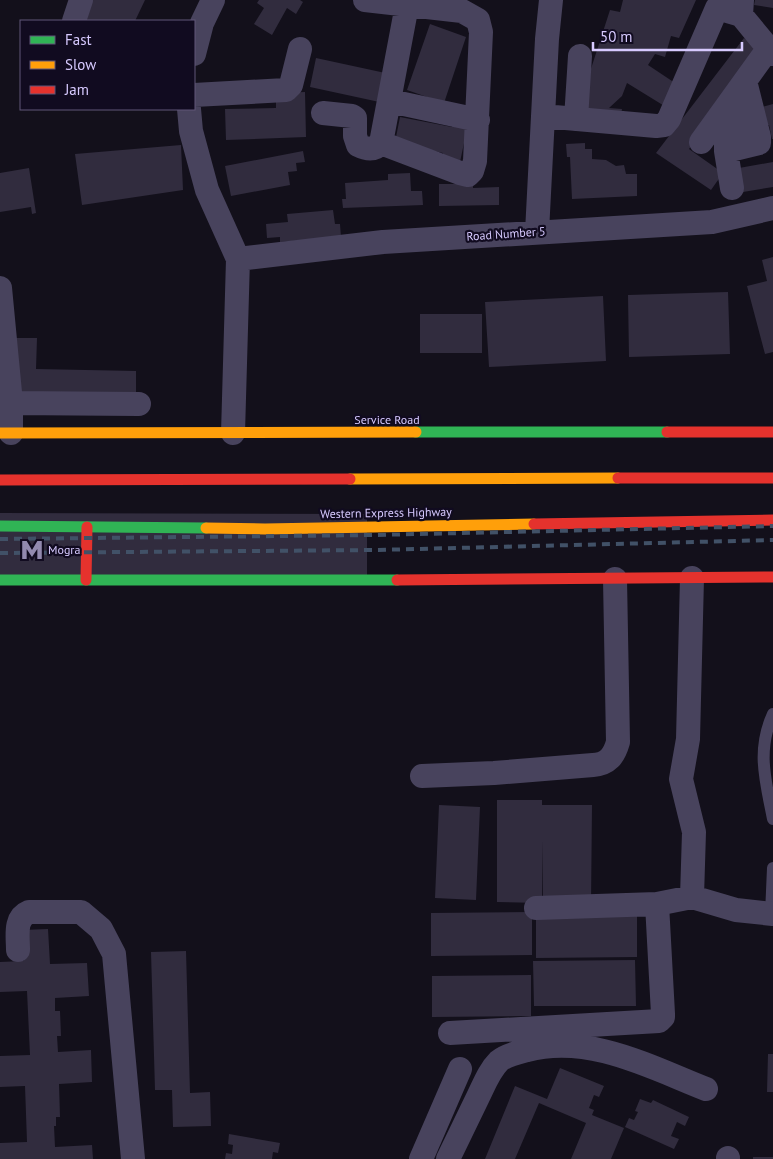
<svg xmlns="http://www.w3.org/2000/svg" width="773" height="1159" viewBox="0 0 773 1159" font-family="'PT Sans',sans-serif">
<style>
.building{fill:#312c3e}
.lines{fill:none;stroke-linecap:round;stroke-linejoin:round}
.lane{stroke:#48435d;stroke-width:12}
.street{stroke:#48435d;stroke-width:24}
.fast{stroke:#30b455;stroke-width:11}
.slow{stroke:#ff9f0a;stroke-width:11}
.jam{stroke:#e5322d;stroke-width:11}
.rail{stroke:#415167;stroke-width:4;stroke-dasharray:8 6;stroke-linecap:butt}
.labels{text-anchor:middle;stroke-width:4.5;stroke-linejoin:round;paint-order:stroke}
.street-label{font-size:12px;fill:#d7caff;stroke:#110b20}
.poi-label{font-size:12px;fill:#d7caff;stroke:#110b20;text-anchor:start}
</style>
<rect width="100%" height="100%" fill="#13101b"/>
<path class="building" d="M 89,0 L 145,0 L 135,21 L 75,21 Z
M 259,0 L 300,0 L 303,2 L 296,14 L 287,8 L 272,35 L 254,24 L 264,8 L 257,3 Z
M 623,0 L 696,0 L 679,38 L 671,36 L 665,57 L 655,54 L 648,65 L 681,87 L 666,107 L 627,83 L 622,96 L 609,108 L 622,109 L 620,120 L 576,115 L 610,10 L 620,12 Z
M 755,0 L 773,0 L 773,8 L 754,5 Z
M 430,24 L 466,37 L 444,103 L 407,90 Z
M 744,38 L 763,52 L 689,149 L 723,173 L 711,190 L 656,153 Z
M 316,58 L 390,74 L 384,103 L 310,87 Z
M 305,92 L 306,137 L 226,140 L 225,109 L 276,108 L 276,93 Z
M 773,104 L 773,139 L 772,139 L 769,125 L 766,125 L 762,107 Z
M 400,117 L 452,127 L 453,121 L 468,124 L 460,162 L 442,159 L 443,153 L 395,142 Z
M 585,143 L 585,149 L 592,149 L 592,159 L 606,160 L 616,166 L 624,165 L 626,174 L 637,174 L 637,196 L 572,199 L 570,157 L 567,157 L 566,144 Z
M 181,145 L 183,190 L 82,205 L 75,154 Z
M 303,151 L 305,162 L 296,163 L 297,171 L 288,172 L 290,185 L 231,196 L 225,166 Z
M 773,162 L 773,187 L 743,192 L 739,168 Z
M 29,168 L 36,213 L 32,214 L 31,207 L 0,212 L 0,173 Z
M 410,173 L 411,191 L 422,191 L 423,205 L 343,208 L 342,199 L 346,199 L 345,183 L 388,180 L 388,174 Z
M 439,184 L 473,184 L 473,188 L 499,187 L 499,205 L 439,206 Z
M 333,210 L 335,224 L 340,224 L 341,237 L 280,242 L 280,237 L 267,238 L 266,224 L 288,222 L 287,214 Z
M 773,257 L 773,352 L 765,354 L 747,286 L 767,281 L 762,260 Z
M 728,292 L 730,354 L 629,357 L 628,295 Z
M 603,296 L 606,361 L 489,367 L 485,302 Z
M 420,314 L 482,314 L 482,353 L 420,353 Z
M 16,338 L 37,338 L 36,369 L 136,371 L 136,400 L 15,398 Z
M 0,513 L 367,514 L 367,578 L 0,577 Z
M 497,800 L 542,800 L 542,805 L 592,805 L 591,904 L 543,904 L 543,840 L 542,903 L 497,902 Z
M 439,805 L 480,807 L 476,900 L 435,898 Z
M 532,912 L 532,955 L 431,956 L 431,913 Z
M 536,916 L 637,916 L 637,957 L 536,958 Z
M 48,929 L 50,964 L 87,963 L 89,996 L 55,998 L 55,1011 L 60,1011 L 61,1036 L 57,1036 L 58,1052 L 91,1050 L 92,1082 L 59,1084 L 60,1117 L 56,1117 L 56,1126 L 54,1126 L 55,1147 L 92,1145 L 93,1159 L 0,1159 L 0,1143 L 27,1142 L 25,1086 L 0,1087 L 0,1056 L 30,1055 L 27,991 L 0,992 L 0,962 L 24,961 L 23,930 Z
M 186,951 L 190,1093 L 210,1092 L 211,1126 L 173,1127 L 172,1090 L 155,1090 L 151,952 Z
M 635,960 L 636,1006 L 534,1006 L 533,961 Z
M 531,975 L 531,1016 L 432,1017 L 432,976 Z
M 768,1054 L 773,1054 L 773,1092 L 767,1092 Z
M 560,1068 L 604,1086 L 599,1097 L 594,1095 L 589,1108 L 594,1110 L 592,1115 L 624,1128 L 611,1159 L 571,1159 L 586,1123 L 539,1103 L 515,1159 L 485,1159 L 515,1086 L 547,1099 Z
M 640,1099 L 651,1103 L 653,1100 L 689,1117 L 685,1126 L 677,1122 L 671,1136 L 679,1139 L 674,1149 L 625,1127 L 629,1118 L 634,1120 L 638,1112 L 635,1111 Z
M 229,1134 L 280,1143 L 278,1153 L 273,1152 L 272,1159 L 225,1159 L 226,1153 L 232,1154 L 233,1145 L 228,1144 Z
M 753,1157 L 773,1157 L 773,1159 L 753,1159 Z"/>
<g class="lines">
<path class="lane" d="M 773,714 C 756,751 766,782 773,819
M 771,914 L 773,868"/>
<path class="street" d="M 365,0 L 462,11 L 478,20 L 481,32 L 475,161 L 472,171 L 468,175 L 460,173 L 381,143
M 742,0 L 741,15 L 773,54
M 74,21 L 81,0
M 194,54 L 202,23 L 213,0
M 745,81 L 759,137 L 759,143 L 726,151 L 726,143 L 752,111
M 194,95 L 286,90 L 291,85 L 300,49
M 390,101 L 478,120
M 189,109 L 191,131 L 207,190 L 238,259 L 233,433
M 323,113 L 352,116 L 355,118 L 355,136 L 358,145 C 366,149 374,151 381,143 L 407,5
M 543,116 L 656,126 L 664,125 L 669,119 L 717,8 L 741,15
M 576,119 L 580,56
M 701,142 L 768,49
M 726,151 L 732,188
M 537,232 L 547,39 L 551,0
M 238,259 L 383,242 L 712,222 L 773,208
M 0,288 L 11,403 L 11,433
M 11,403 L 139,404
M 692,578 L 688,739 L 681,779 L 694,832 L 692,897 L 736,910 L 773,914
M 422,776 L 494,773 L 593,765 C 608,764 614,756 618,742 L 615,579
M 536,908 L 657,904
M 18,950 C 18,936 14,918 29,912 L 81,912 L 101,929 L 114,954 L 133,1159
M 450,1033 L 659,1021 L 663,1017 L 663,1014 L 657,904 L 692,897
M 421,1159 L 460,1069
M 448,1159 C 458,1138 468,1118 478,1097 C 484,1085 489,1071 499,1061 C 506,1055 519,1052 527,1050 C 590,1034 650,1067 706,1089
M 728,1159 L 728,1158"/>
<path class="fast" d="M 416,432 L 667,432
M 0,526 L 206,528
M 0,580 L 397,580"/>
<path class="slow" d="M 0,433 L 416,432
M 350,479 L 618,478
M 206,528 L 265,529 L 534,524"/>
<path class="jam" d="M 667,432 L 773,432
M 618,478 L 773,478
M 0,480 L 350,479
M 534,524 L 773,520
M 86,580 L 87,527
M 397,580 L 773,577"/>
<path class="rail" d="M 0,539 L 375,535 L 773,526
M 0,553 L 376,550 L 773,540"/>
</g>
<defs>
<symbol id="metro-bare" viewBox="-9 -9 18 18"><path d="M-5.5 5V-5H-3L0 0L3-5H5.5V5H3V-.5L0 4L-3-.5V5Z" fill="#9289af" stroke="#110b20" stroke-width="2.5" paint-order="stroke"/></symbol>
</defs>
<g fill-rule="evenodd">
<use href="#metro-bare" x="16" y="534" width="32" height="32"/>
</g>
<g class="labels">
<g class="street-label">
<text transform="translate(506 234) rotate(-4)" y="4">Road Number 5</text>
<text x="387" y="424">Service Road</text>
<text transform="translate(386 513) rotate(-1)" y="4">Western Express Highway</text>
</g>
<g class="poi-label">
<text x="48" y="554">Mogra</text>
</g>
</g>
<rect x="20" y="20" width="175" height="90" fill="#110b20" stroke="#605779"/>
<rect x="30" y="36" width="25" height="8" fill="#30b455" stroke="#605779"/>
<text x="65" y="45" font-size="15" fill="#d7caff">Fast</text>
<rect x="30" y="61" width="25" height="8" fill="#ff9f0a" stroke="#605779"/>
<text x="65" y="70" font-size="15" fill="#d7caff">Slow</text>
<rect x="30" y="86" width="25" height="8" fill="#e5322d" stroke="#605779"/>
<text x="65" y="95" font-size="15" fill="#d7caff">Jam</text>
<path d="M593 42v8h149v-8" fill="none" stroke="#d7caff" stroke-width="2.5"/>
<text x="600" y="42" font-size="15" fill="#d7caff" stroke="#110b20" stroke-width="4" paint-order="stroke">50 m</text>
</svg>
